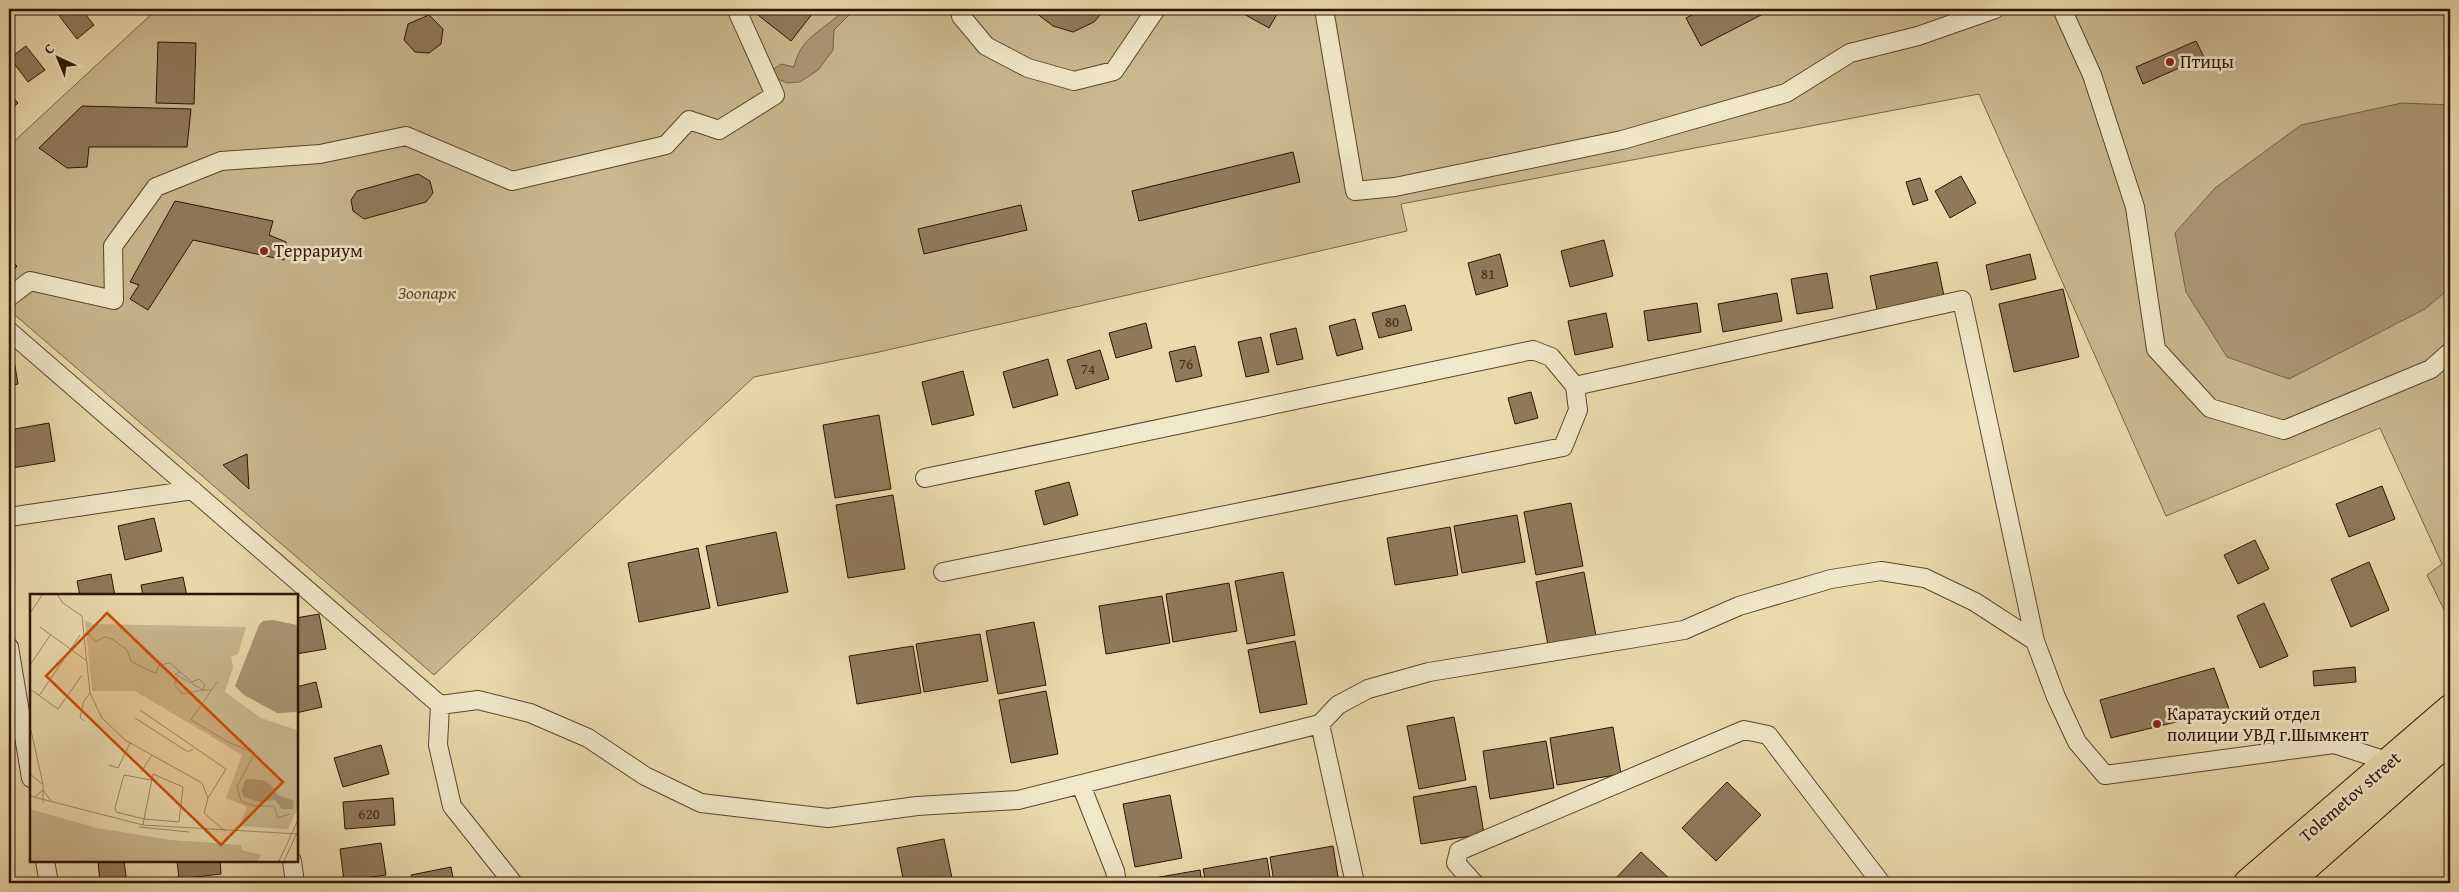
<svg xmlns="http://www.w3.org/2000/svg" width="2459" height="892" viewBox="0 0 2459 892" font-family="'Gentium Book Plus',serif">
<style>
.green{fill:#cab88f;stroke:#7c6648}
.water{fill:#aa9672;stroke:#786245}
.building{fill:#907a5a;stroke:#2e1301}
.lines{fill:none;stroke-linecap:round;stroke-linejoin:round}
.street-casing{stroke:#5d452c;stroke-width:20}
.primary-casing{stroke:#2e1301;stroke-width:30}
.street{stroke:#f1e7c9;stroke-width:18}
.primary{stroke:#eadaac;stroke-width:28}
.poi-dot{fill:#8f2418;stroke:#f1e7c9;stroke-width:2}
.labels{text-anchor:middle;stroke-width:5;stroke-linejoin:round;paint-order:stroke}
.number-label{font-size:15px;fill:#462d17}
.poi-label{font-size:18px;fill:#2e1301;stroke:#f1e7c9;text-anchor:start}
.park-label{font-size:18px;font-style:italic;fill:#5d452c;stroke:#f1e7c9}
.street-label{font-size:18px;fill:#2e1301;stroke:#f1e7c9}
.inset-road{fill:none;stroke:#9f8a68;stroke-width:1}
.view{fill:#cc4e0a;fill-opacity:0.15;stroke:#cc4e0a;stroke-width:2.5}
.inset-edge{fill:none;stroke:#2e1301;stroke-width:2.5}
</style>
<rect width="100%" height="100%" fill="#eadaac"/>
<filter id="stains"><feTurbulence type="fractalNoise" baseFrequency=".004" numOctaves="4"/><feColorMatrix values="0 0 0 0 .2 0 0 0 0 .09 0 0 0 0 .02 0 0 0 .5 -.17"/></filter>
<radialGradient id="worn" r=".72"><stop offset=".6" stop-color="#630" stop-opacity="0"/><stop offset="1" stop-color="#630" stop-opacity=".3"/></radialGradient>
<path class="green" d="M 157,9 L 2450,9 L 2450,622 L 2427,575 L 2442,564 L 2380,428 L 2166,516 L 1979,94 L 1401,204 L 1407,231 L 879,352 L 754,377 L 434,675 L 9,310 L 9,146 Z"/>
<path class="water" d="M 844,9 L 868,9 L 854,10 L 834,30 L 833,50 L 818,70 L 800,82 L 787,83 L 767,74 L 781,64 L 794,67 C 801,35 825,31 844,9 Z
M 2402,103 L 2450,105 L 2450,288 L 2425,309 L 2289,379 L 2227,357 L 2186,292 L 2175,233 L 2215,188 L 2301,125 Z"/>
<path class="building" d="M 63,9 L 81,9 L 94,25 L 77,39 L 57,13 Z
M 763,9 L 816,9 L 791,41 L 758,15 Z
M 1031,9 L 1105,9 L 1094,22 L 1073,32 L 1053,26 Z
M 1235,9 L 1280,9 L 1269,28 Z
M 1704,9 L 1761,9 L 1763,14 L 1701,46 L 1686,18 Z
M 429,15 L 443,29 L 441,44 L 429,53 L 415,52 L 404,40 L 408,24 Z
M 2196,41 L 2204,57 L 2143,84 L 2136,67 Z
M 158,42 L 196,43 L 194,104 L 156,103 Z
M 26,46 L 45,70 L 28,82 L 10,58 Z
M 9,93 L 18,103 L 9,111 Z
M 82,106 L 191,109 L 187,147 L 89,147 L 87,167 L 67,168 L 39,148 Z
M 1293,152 L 1300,182 L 1139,221 L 1132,191 Z
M 418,174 L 430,181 L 433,193 L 426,202 L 364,219 L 353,211 L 351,200 L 357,191 Z
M 1961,176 L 1976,203 L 1950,218 L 1935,191 Z
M 1920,178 L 1928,200 L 1913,205 L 1906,182 Z
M 175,201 L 273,221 L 269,235 L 286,242 L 284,260 L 193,240 L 148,310 L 130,299 L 139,285 L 130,282 Z
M 1021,205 L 1027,230 L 924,254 L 918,229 Z
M 1604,240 L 1613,276 L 1570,287 L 1561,251 Z
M 1500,254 L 1508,286 L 1476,295 L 1468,263 Z
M 2030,254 L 2036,279 L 1991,290 L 1986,265 Z
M 9,258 L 17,266 L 9,277 Z
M 1937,262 L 1944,296 L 1877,310 L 1870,276 Z
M 1827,273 L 1833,308 L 1797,314 L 1791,279 Z
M 2063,289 L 2079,357 L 2014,372 L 1999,304 Z
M 1777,293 L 1782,321 L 1723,332 L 1718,304 Z
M 1697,303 L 1701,332 L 1648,341 L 1644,311 Z
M 1405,305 L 1412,330 L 1379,338 L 1372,313 Z
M 1606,313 L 1613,347 L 1575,355 L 1568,321 Z
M 1355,319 L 1363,349 L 1337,356 L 1329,326 Z
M 1146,323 L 1152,348 L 1116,358 L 1109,333 Z
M 1296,328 L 1303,359 L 1277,365 L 1270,334 Z
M 1261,337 L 1269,372 L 1246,377 L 1238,342 Z
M 11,342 L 18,384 L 9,386 L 9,343 Z
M 1195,346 L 1202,376 L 1176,382 L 1169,352 Z
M 1100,350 L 1109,379 L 1076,389 L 1067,360 Z
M 1048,359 L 1058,395 L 1013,408 L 1003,372 Z
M 963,371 L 974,415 L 932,425 L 922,382 Z
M 1531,392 L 1538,418 L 1515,424 L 1508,398 Z
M 879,415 L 891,489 L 835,498 L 823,425 Z
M 49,423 L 55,461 L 12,468 L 9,430 Z
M 247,454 L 249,489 L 223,465 Z
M 1069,482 L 1078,515 L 1044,525 L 1035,491 Z
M 2382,486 L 2395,519 L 2349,537 L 2336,504 Z
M 893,495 L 905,569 L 848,578 L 836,505 Z
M 1571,503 L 1583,566 L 1536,575 L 1524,512 Z
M 1517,515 L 1525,562 L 1462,573 L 1454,526 Z
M 154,518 L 162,551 L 125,560 L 118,526 Z
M 1450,527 L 1458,575 L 1395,585 L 1387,538 Z
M 776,532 L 788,592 L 718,606 L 706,546 Z
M 2255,540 L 2269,569 L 2238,584 L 2224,555 Z
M 698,548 L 710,608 L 639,622 L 628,563 Z
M 2369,562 L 2389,610 L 2351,627 L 2331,579 Z
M 1283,572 L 1295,635 L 1247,644 L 1235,581 Z
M 1584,572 L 1596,636 L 1548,645 L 1536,582 Z
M 111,574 L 115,596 L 80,596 L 77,581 Z
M 183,577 L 187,596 L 143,596 L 141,585 Z
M 1229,583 L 1237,631 L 1173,642 L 1166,594 Z
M 1162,596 L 1170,643 L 1106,654 L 1099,606 Z
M 2264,603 L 2288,656 L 2260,668 L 2237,616 Z
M 319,614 L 326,649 L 296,654 L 296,618 Z
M 1034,622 L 1046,685 L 998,694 L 986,631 Z
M 980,634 L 988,681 L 924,692 L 916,644 Z
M 1295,641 L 1307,704 L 1260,713 L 1248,650 Z
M 913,646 L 921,693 L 857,704 L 849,656 Z
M 2355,667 L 2356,682 L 2314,686 L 2313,671 Z
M 2214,668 L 2229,709 L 2111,738 L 2100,700 Z
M 316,682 L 322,707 L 296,713 L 296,687 Z
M 1046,691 L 1058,754 L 1011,763 L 999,700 Z
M 1454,717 L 1466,780 L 1419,789 L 1407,726 Z
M 1613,727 L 1621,774 L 1557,785 L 1550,738 Z
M 1546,741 L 1554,788 L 1490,799 L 1483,751 Z
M 381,745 L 389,774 L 343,787 L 334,758 Z
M 1727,782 L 1761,815 L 1716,861 L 1682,828 Z
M 1476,786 L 1484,834 L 1421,844 L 1413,797 Z
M 1170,795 L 1182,858 L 1135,867 L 1123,804 Z
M 393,798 L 395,825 L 345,829 L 343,802 Z
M 944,839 L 953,883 L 904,883 L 897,848 Z
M 381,843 L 386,875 L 344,881 L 340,849 Z
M 1333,846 L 1339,883 L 1274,883 L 1270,857 Z
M 1641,852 L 1674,883 L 1611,883 Z
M 1267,858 L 1271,883 L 1206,883 L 1203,869 Z
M 98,861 L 124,861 L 127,883 L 100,883 Z
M 177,861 L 220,861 L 221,874 L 179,879 Z
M 451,867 L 454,883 L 413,883 L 411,875 Z
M 1200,870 L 1202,883 L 1137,883 L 1137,881 Z"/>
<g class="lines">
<defs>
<path id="street" d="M 960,9 L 961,16 L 986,46 L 1028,68 L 1074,81 L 1114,71 L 1156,9
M 1324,9 L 1355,191 L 1395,187 L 1622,140 L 1786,93 L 1850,53 L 1918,36 L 1995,9
M 2062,9 L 2092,75 L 2135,207 L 2156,349 L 2210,408 L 2284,430 L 2431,369 L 2450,352
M 9,297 L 30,281 L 114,300 L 113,246 L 156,187 L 221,161 L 320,154 L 406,136 L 512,181 L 666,145 L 689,120 L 719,130 L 775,95 L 739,15 L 743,9
M 9,331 L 440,705 L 478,700 L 530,713 L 588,738 L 645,776 L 701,803 L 828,818 L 917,806 L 1018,800 L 1320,724 L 1338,705 L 1368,689 L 1429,672 L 1684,630 L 1739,606 L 1831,579 L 1881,571 L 1925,578 L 1975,602 L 2035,641
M 1575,386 L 1962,300 L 2035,641 L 2056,697 L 2077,742 L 2105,775 L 2334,744 L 2390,762
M 925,478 L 1533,350 L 1551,357 L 1575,386 L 1578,410 L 1563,447 L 943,572
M 9,517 L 193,490
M 9,647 L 31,778
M 440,705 L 438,745 L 452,806 L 513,883
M 1320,724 L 1355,883
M 1081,785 L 1115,871 L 1117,883
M 45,861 L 49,883
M 292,861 L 295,883
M 1474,883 L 1456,863 L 1459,851 L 1744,730 L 1768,735 L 1881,883"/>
<path id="primary" d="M 2248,883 L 2450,709
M 2287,883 L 2450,739"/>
</defs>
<use href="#street" class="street-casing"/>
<use href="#primary" class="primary-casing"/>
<use href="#street" class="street"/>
<use href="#primary" class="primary"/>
</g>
<g class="poi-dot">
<circle cx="2170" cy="62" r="5"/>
<circle cx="264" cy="251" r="5"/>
<circle cx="2157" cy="724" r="5"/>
</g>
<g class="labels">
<g class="number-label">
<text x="1488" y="279">81</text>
<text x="1392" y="327">80</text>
<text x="1186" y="369">76</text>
<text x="1088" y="374">74</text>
<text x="369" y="819">620</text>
</g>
<g class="poi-label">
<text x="2180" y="68">Птицы</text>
<text x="274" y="257">Террариум</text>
<text x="2167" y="720">Каратауский отдел<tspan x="2167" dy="21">полиции УВД г.Шымкент</tspan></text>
</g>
<g class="park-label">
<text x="427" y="299">Зоопарк</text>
</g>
<g class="street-label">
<text transform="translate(2350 797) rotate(-41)" y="6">Tolemetov street</text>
</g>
</g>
<g transform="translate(30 594)">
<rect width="268" height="268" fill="#eadaac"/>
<path d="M 55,26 L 63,30 L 216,33 L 208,60 L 201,63 L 203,73 L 195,98 L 231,124 L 267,136 L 267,216 L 258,235 L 209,232 L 217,213 L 196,204 L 212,161 L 105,97 L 62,97 ZM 0,215 L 67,234 L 141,246 L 211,251 L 212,256 L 231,261 L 228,267 L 0,267 Z" fill="#cab88f"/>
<path d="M 243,26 L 267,31 L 267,118 L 247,119 L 214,101 L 205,92 L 229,31 L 233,27 ZM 216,185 L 233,186 L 241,191 L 248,201 L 264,207 L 263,215 L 252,215 L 245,206 L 229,208 L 214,203 L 211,197 Z" fill="#aa9672"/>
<path class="inset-road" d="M 27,0 L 33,9 L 52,22 L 60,99 L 72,124 L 95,146 L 172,189 L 178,204M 0,19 L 13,0M 10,33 L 57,67M 55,40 L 60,41 L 65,48 L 75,43 L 82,45 L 97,56 L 101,67 L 120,77 L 126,79 L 129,71 L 140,69 L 150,78M 0,71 L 21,40M 148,82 L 144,90 L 152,100 L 173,96 L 175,91 L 169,85 L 162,88 L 150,78 L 145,80 L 173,96 L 181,96M 187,88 L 161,126 L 198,148 L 225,159 L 207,192 L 211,207 L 225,212 L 244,212 L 248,224 L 260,220M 0,95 L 28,115 L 52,81M 9,102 L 50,41M 110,116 L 196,175 L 178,204 L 174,219 L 195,237M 105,124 L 158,158 L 163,155M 54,127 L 50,123 L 54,107 L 60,99M 0,132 L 13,190 L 13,209M 79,171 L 88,174 L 100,149M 111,178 L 122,161M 0,180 L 12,190M 123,180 L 153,193 L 149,228 L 114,225 ZM 0,202 L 113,231 L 268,240M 5,203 L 13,196 L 21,207M 113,231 L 114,225 L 86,218 L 85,214 L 94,181 L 121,186M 109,233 L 159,238M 249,267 L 268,226M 254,267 L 267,239"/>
<path class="view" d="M 77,19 L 253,188 L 191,251 L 16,82 Z"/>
<rect width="268" height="268" class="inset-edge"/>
</g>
<rect width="2459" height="892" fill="none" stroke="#eadaac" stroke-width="30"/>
<rect x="10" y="10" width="2439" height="872" fill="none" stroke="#2e1301" stroke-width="2.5"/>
<rect x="15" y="15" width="2429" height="862" fill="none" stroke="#2e1301"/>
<g transform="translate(58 58) rotate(316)" stroke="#f1e7c9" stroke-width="4" paint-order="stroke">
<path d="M0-4L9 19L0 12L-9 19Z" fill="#2e1301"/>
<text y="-8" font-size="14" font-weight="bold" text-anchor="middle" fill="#2e1301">С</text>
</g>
<rect width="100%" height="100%" filter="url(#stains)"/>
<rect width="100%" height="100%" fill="url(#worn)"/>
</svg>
